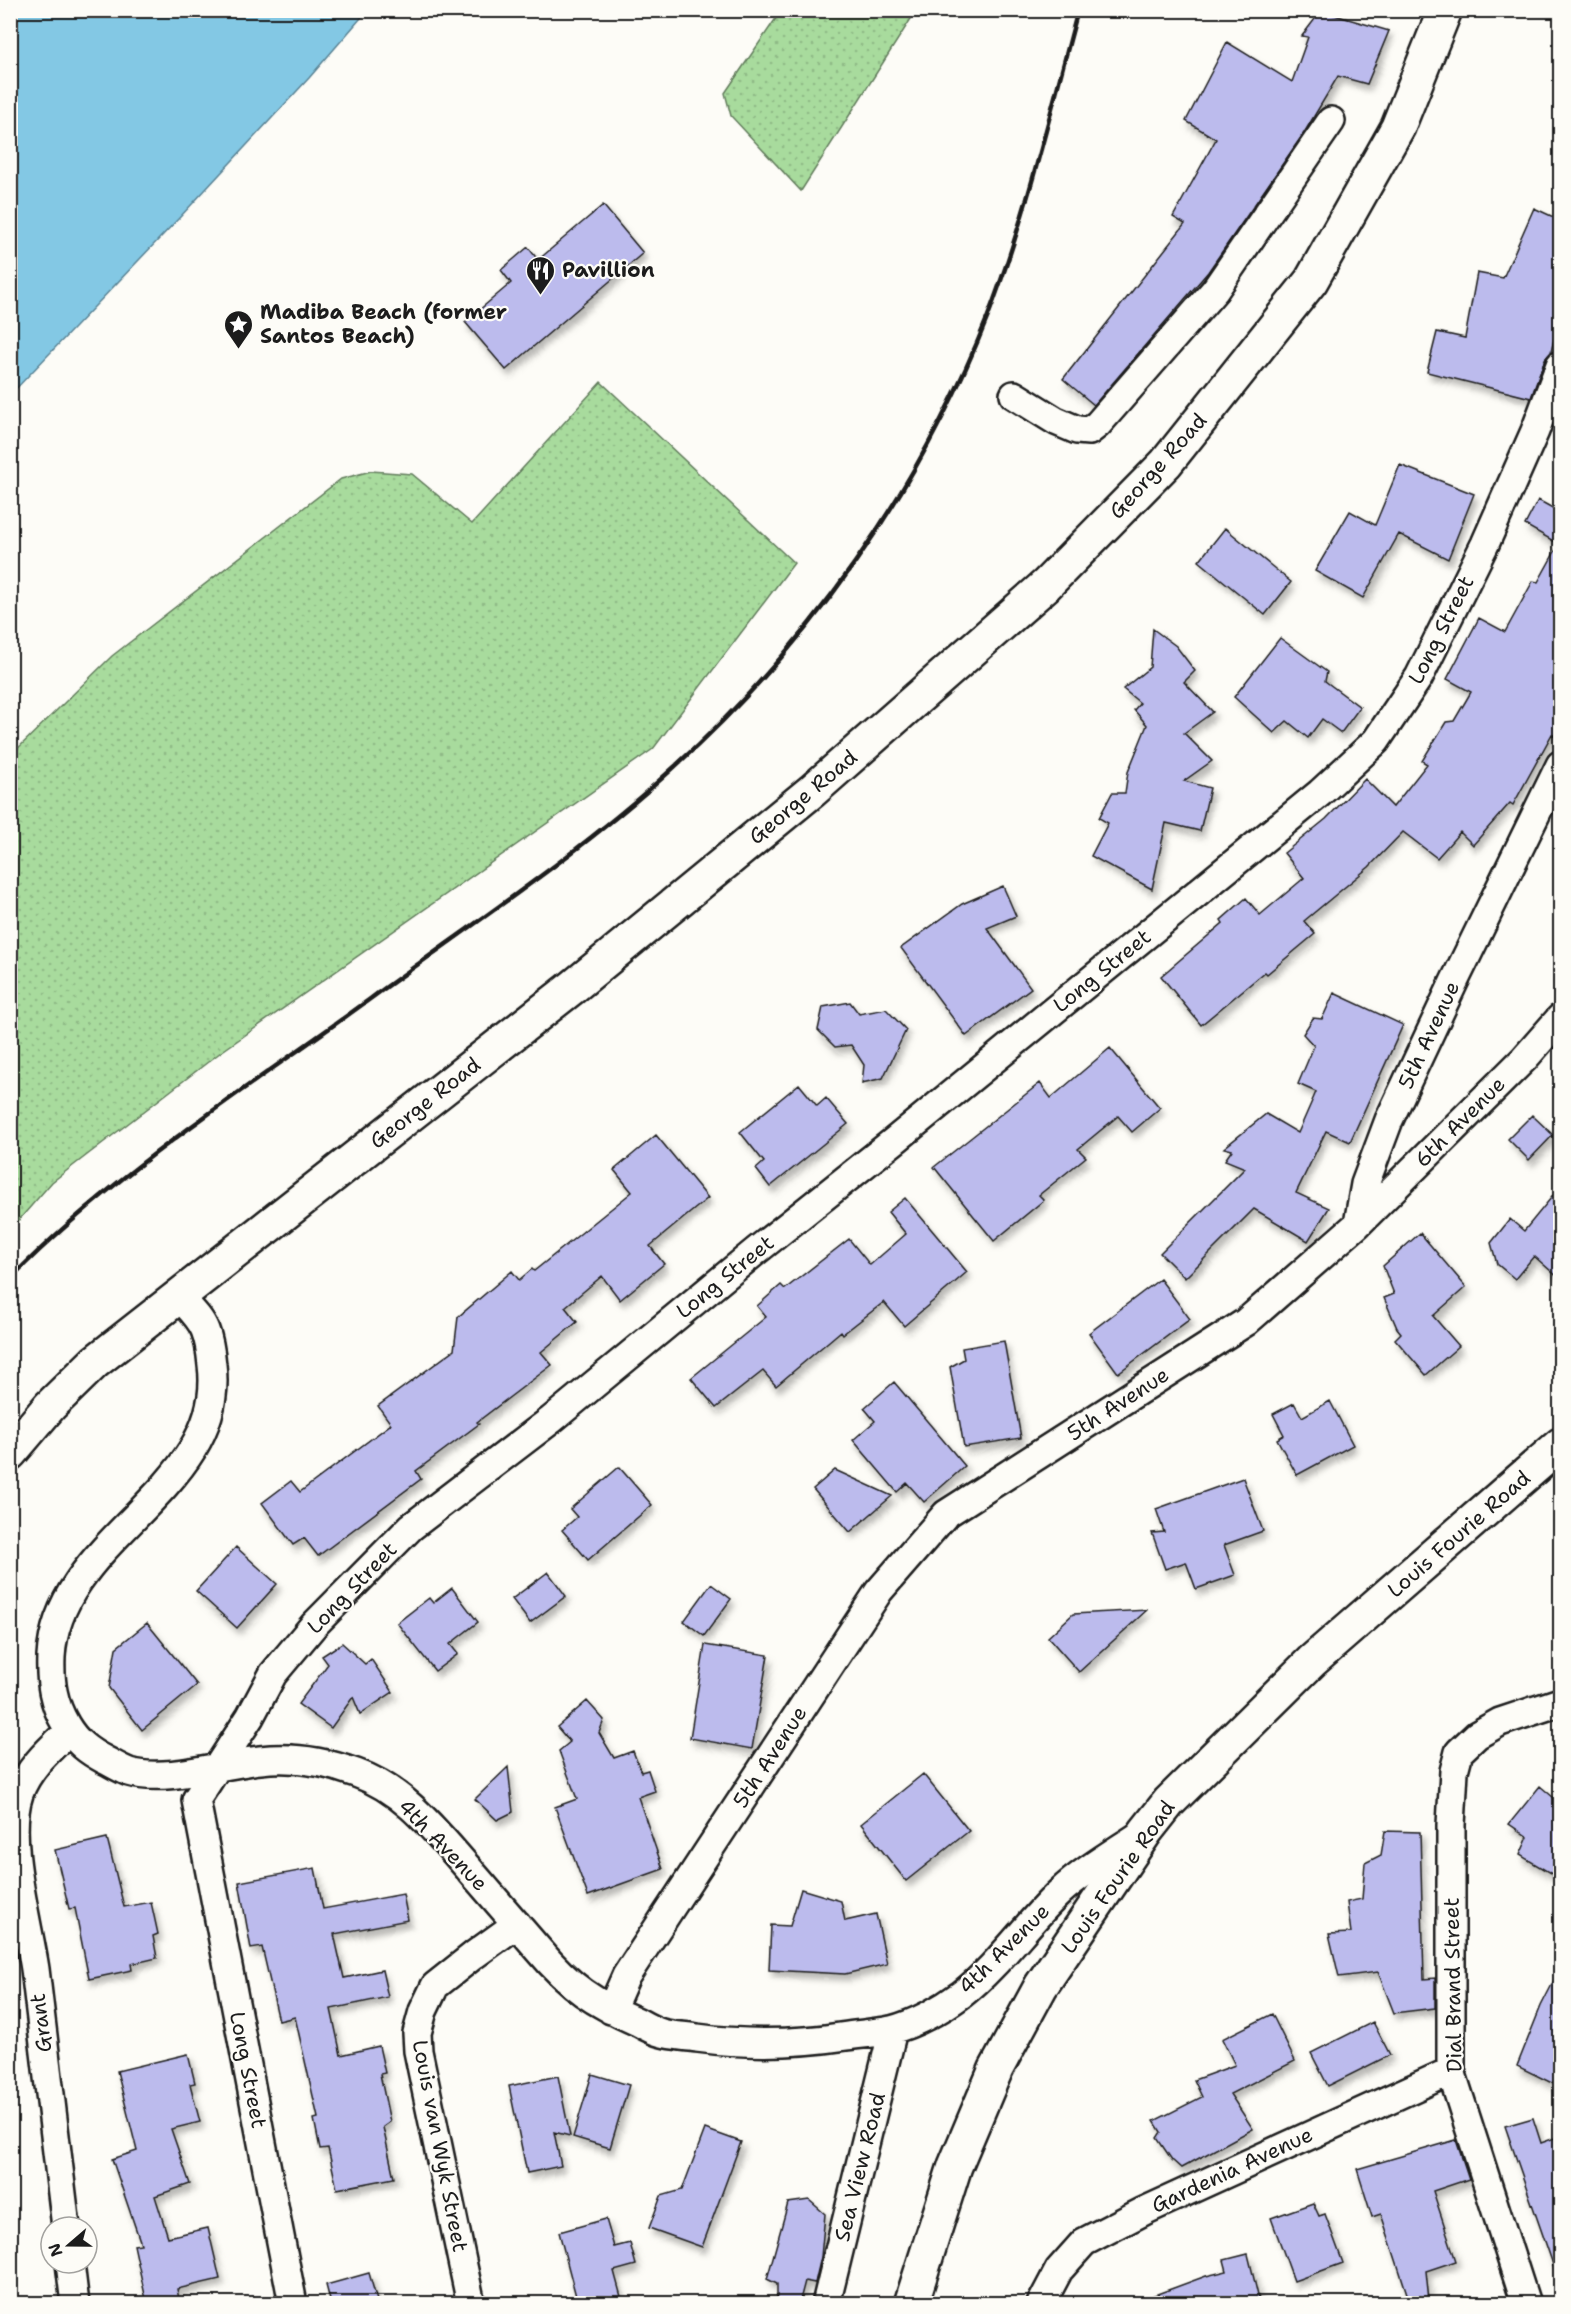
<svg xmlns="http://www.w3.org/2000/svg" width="1571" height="2314" viewBox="0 0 1571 2314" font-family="'Shantell Sans',sans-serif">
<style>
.green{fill:url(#green-dots);stroke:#627c5c;stroke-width:1.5}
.water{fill:#83c8e4;stroke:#5a8394;stroke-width:1.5}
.building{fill:#bcbbed;stroke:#1c1c1c;stroke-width:1.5;filter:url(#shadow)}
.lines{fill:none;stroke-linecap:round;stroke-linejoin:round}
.street-casing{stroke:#1c1c1c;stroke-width:32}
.secondary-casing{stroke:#1c1c1c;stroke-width:38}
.street{stroke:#fdfcf7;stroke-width:27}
.secondary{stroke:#fdfcf7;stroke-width:33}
.rail{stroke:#1c1c1c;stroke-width:4.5}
.labels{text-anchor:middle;stroke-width:4.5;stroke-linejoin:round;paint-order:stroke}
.poi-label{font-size:21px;font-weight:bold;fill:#1c1c1c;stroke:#fdfcf7;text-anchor:start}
.street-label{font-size:21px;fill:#1c1c1c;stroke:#fdfcf7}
</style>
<defs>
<pattern id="green-dots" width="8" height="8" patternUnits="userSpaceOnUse" patternTransform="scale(1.5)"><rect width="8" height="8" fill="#a8db9d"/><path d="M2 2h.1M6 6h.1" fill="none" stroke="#90bb87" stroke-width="1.8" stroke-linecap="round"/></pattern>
<filter id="shadow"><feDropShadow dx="3.5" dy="6" stdDeviation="3" flood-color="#0004"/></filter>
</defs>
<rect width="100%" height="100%" fill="#fdfcf7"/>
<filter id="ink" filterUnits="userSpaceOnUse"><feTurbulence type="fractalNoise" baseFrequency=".0167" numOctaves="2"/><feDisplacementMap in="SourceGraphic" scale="12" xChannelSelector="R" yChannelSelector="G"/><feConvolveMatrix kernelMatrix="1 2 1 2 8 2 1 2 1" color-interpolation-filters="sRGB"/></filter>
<g filter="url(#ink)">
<path class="green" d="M 781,11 L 916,11 L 801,191 L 731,116 L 725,93 Z
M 601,382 L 794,563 L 653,749 L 221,1052 L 52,1182 L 11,1229 L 11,755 L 112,656 L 341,479 L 371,471 L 412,474 L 472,524 Z"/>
<path class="water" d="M 11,10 L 367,11 L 309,78 L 181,216 L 11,394 Z"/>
<path class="building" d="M 1321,11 L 1389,31 L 1367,84 L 1338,76 L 1304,133 L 1208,272 L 1094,405 L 1063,379 L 1185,224 L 1173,217 L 1216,139 L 1186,121 L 1227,42 L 1292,82 L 1308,37 L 1302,36 Z
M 603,205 L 643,253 L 506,370 L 465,322 L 511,283 L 501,270 L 528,247 L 538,260 Z
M 1534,208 L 1560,220 L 1560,315 L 1551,352 L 1545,359 L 1531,398 L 1427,372 L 1437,332 L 1465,338 L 1477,273 L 1503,278 Z
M 1400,465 L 1474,494 L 1448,559 L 1399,534 L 1363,598 L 1315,571 L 1350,511 L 1375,525 Z
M 1538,500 L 1560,512 L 1560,739 L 1552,734 L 1513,805 L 1510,803 L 1473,845 L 1460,832 L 1437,858 L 1403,832 L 1369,867 L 1304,921 L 1315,934 L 1267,974 L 1265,972 L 1201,1025 L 1161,976 L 1223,923 L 1221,920 L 1246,898 L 1260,915 L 1304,878 L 1284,853 L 1326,819 L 1365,779 L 1393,807 L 1427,764 L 1422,761 L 1446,722 L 1454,721 L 1471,692 L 1447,679 L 1479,618 L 1505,632 L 1533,581 L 1538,582 L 1559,544 L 1525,525 Z
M 1225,528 L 1291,582 L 1265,615 L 1199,561 Z
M 1153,629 L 1176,646 L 1195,671 L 1184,682 L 1213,712 L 1184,733 L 1212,761 L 1184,781 L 1210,788 L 1200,831 L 1166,823 L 1152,889 L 1091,856 L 1108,823 L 1099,818 L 1112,793 L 1125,793 L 1128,772 L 1147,725 L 1134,710 L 1140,703 L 1123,689 L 1150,667 Z
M 1280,638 L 1327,672 L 1325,681 L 1360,707 L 1341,733 L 1322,719 L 1308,738 L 1287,721 L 1274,733 L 1234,697 Z
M 1003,886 L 1016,916 L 987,928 L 1031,988 L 966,1036 L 901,948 L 962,904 Z
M 1334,993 L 1403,1025 L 1350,1142 L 1326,1131 L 1296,1193 L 1329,1208 L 1308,1241 L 1254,1209 L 1185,1278 L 1160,1253 L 1245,1168 L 1225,1160 L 1232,1150 L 1224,1148 L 1266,1114 L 1298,1133 L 1316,1092 L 1298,1084 L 1314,1046 L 1303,1034 L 1313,1018 L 1322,1019 Z
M 850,1002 L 859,1014 L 886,1009 L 906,1030 L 883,1078 L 862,1083 L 864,1065 L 851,1045 L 835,1047 L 818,1030 L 823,1007 Z
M 1110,1048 L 1160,1108 L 1132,1132 L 1118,1116 L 1078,1149 L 1086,1157 L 1039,1195 L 1044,1200 L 994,1241 L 934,1167 L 1040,1083 L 1051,1098 Z
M 799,1084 L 817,1106 L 826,1098 L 848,1124 L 770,1187 L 756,1169 L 764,1162 L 740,1132 Z
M 1532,1115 L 1553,1135 L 1529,1160 L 1508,1139 Z
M 656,1135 L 708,1198 L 650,1246 L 664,1264 L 620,1300 L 602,1276 L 565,1307 L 577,1322 L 541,1352 L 552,1365 L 477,1422 L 479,1424 L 416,1471 L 421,1479 L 318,1556 L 304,1538 L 293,1545 L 262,1503 L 291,1481 L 300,1492 L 391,1424 L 378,1406 L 454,1350 L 458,1317 L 512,1271 L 519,1280 L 532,1269 L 534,1271 L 632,1192 L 614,1170 Z
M 1560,1187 L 1560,1279 L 1534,1256 L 1515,1279 L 1497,1264 L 1491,1243 L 1510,1219 L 1524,1231 Z
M 905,1198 L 967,1272 L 904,1326 L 884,1302 L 843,1334 L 841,1331 L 776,1386 L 763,1371 L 716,1408 L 691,1378 L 766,1317 L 757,1306 L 781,1285 L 785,1289 L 849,1239 L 870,1265 L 906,1234 L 888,1212 Z
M 1420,1233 L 1466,1287 L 1433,1316 L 1459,1346 L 1426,1375 L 1395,1339 L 1401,1333 L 1397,1328 L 1384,1298 L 1394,1294 L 1383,1266 Z
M 1160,1279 L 1190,1319 L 1118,1373 L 1089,1333 Z
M 1004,1341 L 1021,1438 L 964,1447 L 950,1367 L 964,1359 L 962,1348 Z
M 894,1382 L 965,1466 L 924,1502 L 907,1483 L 897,1492 L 853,1440 L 875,1421 L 864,1408 Z
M 1330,1401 L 1353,1445 L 1297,1475 L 1277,1439 L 1284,1435 L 1273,1414 L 1294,1403 L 1302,1417 Z
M 619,1467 L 652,1505 L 588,1560 L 562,1530 L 577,1517 L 570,1509 Z
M 835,1470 L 892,1496 L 850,1532 L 813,1489 Z
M 1243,1478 L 1263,1531 L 1224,1545 L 1235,1575 L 1196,1589 L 1186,1562 L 1165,1569 L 1152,1533 L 1164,1532 L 1156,1509 Z
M 236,1547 L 277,1584 L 237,1628 L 196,1591 Z
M 548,1572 L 566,1596 L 530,1623 L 512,1599 Z
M 711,1584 L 731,1599 L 704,1636 L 684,1621 Z
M 452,1588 L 478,1622 L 450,1644 L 458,1654 L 435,1671 L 397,1623 L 429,1598 L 433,1603 Z
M 1147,1610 L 1079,1672 L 1048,1637 L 1073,1614 Z
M 147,1623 L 197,1685 L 142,1730 L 109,1688 L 116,1648 Z
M 342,1643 L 365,1664 L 371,1659 L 393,1692 L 360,1714 L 353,1697 L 331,1728 L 298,1704 L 328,1664 L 322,1656 Z
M 705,1645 L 768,1655 L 752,1749 L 690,1738 Z
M 587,1701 L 604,1720 L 599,1733 L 614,1758 L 633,1751 L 641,1772 L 648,1770 L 655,1791 L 638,1797 L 663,1869 L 588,1896 L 555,1807 L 577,1799 L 559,1751 L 570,1742 L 557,1727 Z
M 508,1767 L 513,1812 L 497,1820 L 475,1799 Z
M 923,1774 L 969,1831 L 906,1881 L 861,1824 Z
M 1540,1786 L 1560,1803 L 1560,1879 L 1520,1855 L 1528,1837 L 1509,1824 Z
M 1385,1831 L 1420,1832 L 1424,1979 L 1435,1978 L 1435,2008 L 1394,2013 L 1378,1972 L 1339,1977 L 1329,1934 L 1351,1933 L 1347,1902 L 1362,1899 L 1365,1863 L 1381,1855 Z
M 107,1838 L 124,1907 L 151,1902 L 158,1934 L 153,1936 L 157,1958 L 131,1964 L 132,1970 L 89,1979 L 75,1908 L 69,1909 L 55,1850 Z
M 315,1868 L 323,1909 L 403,1894 L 408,1920 L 334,1934 L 344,1978 L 382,1970 L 388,1997 L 331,2009 L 341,2055 L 379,2046 L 385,2073 L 380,2074 L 390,2122 L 383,2127 L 394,2178 L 337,2189 L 328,2148 L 320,2149 L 314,2119 L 318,2118 L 295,2017 L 279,2021 L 262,1947 L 251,1949 L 239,1882 Z
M 801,1889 L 841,1901 L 845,1921 L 876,1914 L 887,1964 L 845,1974 L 769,1970 L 771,1925 L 790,1926 Z
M 1560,1969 L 1560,2087 L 1517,2066 L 1541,2006 Z
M 1272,2014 L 1295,2061 L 1230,2094 L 1253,2129 L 1181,2168 L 1172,2160 L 1157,2138 L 1161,2132 L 1154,2121 L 1202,2097 L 1194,2080 L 1235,2065 L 1222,2039 Z
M 1373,2022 L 1390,2055 L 1328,2086 L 1311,2053 Z
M 188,2054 L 195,2083 L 190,2084 L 200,2122 L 171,2129 L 190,2184 L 155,2196 L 168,2237 L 208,2228 L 220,2279 L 177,2289 L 180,2304 L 147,2304 L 134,2245 L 141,2244 L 112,2159 L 137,2151 L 117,2071 Z
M 592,2074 L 629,2085 L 610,2148 L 573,2137 Z
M 558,2076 L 570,2136 L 554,2132 L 561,2166 L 527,2173 L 509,2086 Z
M 1533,2118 L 1541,2143 L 1560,2136 L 1560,2272 L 1556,2273 L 1505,2126 Z
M 705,2129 L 741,2142 L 702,2247 L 649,2228 L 661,2196 L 682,2190 Z
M 1456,2140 L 1469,2179 L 1433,2191 L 1456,2261 L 1426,2271 L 1429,2300 L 1410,2303 L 1381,2214 L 1372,2217 L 1357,2169 Z
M 809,2200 L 825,2214 L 821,2257 L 815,2283 L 805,2281 L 799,2304 L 777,2304 L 777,2284 L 767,2279 L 788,2203 Z
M 1313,2203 L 1319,2216 L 1325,2214 L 1343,2263 L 1294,2281 L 1271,2218 Z
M 606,2219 L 614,2247 L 630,2243 L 636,2265 L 614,2271 L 623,2304 L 578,2304 L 559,2232 Z
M 1248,2254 L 1260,2304 L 1142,2304 L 1141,2300 L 1206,2276 L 1227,2271 L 1224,2260 Z
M 369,2273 L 378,2304 L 331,2304 L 326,2285 Z"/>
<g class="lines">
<defs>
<path id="street" d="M 1014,395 L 1056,421 L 1077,430 L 1089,431 L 1098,424 L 1215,290 L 1331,121
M 1358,1224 L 1365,1184 L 1389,1120 L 1454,982 L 1560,765
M 178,1295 C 187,1306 200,1317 205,1330 C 209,1340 211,1354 212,1365 C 228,1489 57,1536 51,1657 C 50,1682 53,1703 66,1725 C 76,1742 88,1751 105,1760 C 113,1764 121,1769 129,1772 C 165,1783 222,1764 260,1760 C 293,1756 326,1762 356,1773 C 405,1790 436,1832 469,1869 C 492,1896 516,1923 539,1950 C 570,1987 594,2003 638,2022 C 645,2026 654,2031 662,2033 C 673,2036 686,2036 697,2038 C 749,2045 795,2044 847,2036 C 861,2034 877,2033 891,2030 C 915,2024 942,2009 962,1994 C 999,1965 1026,1924 1060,1892 C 1084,1870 1113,1853 1140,1835
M 611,2010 L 626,1976 L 879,1591 L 946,1514 L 1246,1322 L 1358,1224 L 1524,1059 L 1560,1018
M 66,2227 C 55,2141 46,2055 35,1969 C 28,1922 4,1838 19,1794 C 28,1768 50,1749 69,1731
M 70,2263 L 75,2304
M 293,2304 L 196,1800 L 250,1717 L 273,1674 L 314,1625 L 411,1527 L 551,1420 L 756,1251 L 894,1141 L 1320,793 L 1376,741 L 1419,677 L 1485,544 L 1535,431 L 1560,365
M 471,2304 L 418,2051 L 417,2033 L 423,2011 L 435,1986 L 474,1955 L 517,1924
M 826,2304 L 893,2030
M 1041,2304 L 1059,2270 L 1084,2242 L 1144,2211 L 1451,2071
M 1526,2304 L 1451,2071 L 1451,1825 L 1454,1771 L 1459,1752 L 1477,1735 L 1500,1722 L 1560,1702"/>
<path id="secondary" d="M 10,1453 L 50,1406 L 95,1362 L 573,987 L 812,791 L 1046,585 L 1166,463 L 1311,281 L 1398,127 L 1445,10
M 911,2304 L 955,2166 L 996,2069 L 1041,1986 L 1146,1831 L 1169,1802 L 1312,1661 L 1560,1445"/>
</defs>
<use href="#street" class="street-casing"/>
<use href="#secondary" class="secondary-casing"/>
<use href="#street" class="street"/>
<use href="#secondary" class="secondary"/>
<path class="rail" d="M 10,1279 C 117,1170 248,1088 370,999 C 471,925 578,855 671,770 C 810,645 919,490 988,316 C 1026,217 1050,113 1078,10"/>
</g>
</g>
<defs>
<symbol id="restaurant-pin" viewBox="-11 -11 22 30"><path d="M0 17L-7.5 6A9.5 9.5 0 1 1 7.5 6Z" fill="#1c1c1c" stroke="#fdfcf7"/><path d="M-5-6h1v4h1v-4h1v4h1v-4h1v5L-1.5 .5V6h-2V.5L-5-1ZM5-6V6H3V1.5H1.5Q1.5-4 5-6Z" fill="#fff"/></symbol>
<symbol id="sight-pin" viewBox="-11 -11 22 30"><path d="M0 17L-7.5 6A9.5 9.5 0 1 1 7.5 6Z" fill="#1c1c1c" stroke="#fdfcf7"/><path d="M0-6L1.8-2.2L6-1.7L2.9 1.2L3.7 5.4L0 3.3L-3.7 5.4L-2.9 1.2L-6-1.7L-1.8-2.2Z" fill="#fff"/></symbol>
</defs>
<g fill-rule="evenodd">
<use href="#restaurant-pin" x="524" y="254" width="33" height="45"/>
<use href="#sight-pin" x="222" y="308" width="33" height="45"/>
</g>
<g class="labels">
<g class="poi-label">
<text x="562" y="277">Pavillion</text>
<text x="260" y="319">Madiba Beach (former<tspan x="260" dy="24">Santos Beach)</tspan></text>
</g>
<g class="street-label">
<text transform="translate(1158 466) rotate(-48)" y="7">George Road</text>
<text transform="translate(1441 630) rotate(-63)" y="7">Long Street</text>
<text transform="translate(803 797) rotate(-40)" y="7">George Road</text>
<text transform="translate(1102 971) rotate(-39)" y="7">Long Street</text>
<text transform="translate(1429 1035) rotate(-65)" y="7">5th Avenue</text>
<text transform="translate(425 1103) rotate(-38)" y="7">George Road</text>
<text transform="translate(1460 1122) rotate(-45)" y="7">6th Avenue</text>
<text transform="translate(725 1277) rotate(-39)" y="7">Long Street</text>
<text transform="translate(1118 1404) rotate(-33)" y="7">5th Avenue</text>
<text transform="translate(1459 1534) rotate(-41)" y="7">Louis Fourie Road</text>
<text transform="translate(352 1588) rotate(-46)" y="7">Long Street</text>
<text transform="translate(770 1757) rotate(-57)" y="7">5th Avenue</text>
<text transform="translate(443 1845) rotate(46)" y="7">4th Avenue</text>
<text transform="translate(1118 1877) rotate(-55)" y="7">Louis Fourie Road</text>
<text transform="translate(1004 1949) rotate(-45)" y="7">4th Avenue</text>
<text transform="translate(1453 1985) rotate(-91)" y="7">Dial Brand Street</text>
<text transform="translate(41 2023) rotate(-97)" y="7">Grant</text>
<text transform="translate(248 2070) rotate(79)" y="7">Long Street</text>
<text transform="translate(440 2146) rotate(79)" y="7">Louis van Wyk Street</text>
<text transform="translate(860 2167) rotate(-76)" y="7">Sea View Road</text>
<text transform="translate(1232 2170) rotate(-25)" y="7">Gardenia Avenue</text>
</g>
</g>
<rect width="1571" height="2314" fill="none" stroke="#fdfcf7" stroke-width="36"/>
<rect x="18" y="18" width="1535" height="2278" fill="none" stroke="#1c1c1c" stroke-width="2" filter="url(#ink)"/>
<g transform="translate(69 2245) rotate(250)"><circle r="28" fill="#fdfcf7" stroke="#a3a29f" stroke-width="1.5"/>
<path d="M0-4.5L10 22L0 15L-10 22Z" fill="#1c1c1c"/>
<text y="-9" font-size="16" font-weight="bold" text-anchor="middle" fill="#1c1c1c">N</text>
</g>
</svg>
